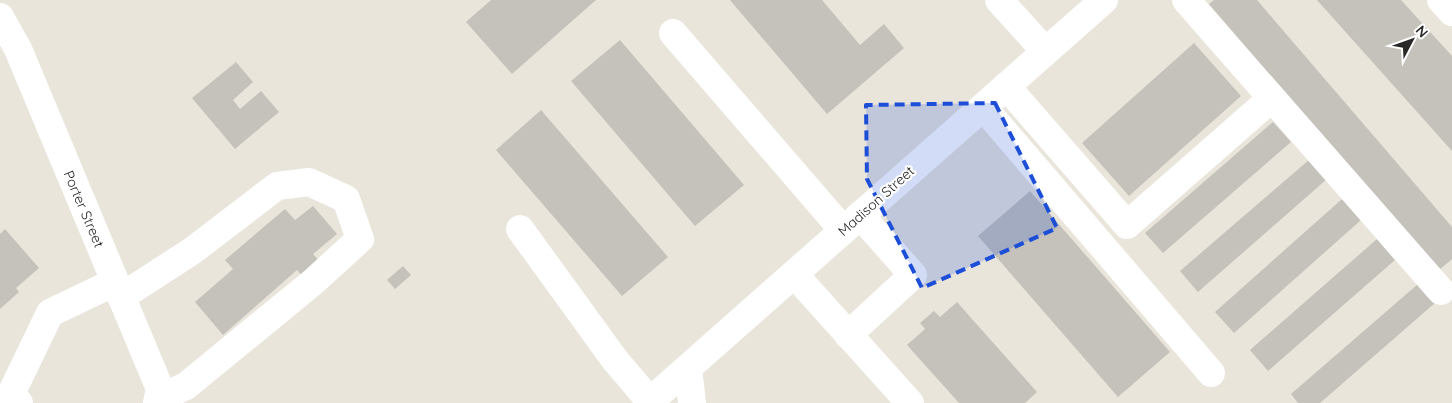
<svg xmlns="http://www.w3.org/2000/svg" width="1452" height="403" viewBox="0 0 1452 403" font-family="Quicksand,sans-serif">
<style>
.building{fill:#c4c2ba}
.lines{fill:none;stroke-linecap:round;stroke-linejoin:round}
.minor{stroke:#fff;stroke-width:28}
.marked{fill:#1d4ed8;fill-opacity:0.2;stroke:#1d4ed8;stroke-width:4;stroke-dasharray:10 6;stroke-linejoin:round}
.labels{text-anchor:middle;stroke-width:4.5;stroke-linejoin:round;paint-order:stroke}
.street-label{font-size:14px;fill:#282828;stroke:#fff}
</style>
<rect width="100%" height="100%" fill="#e9e5db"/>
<path class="building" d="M 491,0 L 596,0 L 512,74 L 466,22 Z
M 730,0 L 822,0 L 860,45 L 884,24 L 904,48 L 827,114 Z
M 1214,0 L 1257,0 L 1452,227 L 1452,259 L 1438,271 L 1209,4 Z
M 1317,0 L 1401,0 L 1452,56 L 1452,151 Z
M 620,40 L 744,185 L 695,226 L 571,81 Z
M 1194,43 L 1241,96 L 1129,196 L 1082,143 Z
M 236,62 L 253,82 L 233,100 L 240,109 L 261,91 L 279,112 L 235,149 L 192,98 Z
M 541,110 L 668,257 L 622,296 L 496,150 Z
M 1273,122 L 1291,142 L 1163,253 L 1145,233 Z
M 1310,159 L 1327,179 L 1198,292 L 1180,271 Z
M 1030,191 L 1170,352 L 1118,397 L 978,236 Z
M 1342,199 L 1361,220 L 1234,333 L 1215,312 Z
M 313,206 L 337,234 L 313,254 L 321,263 L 304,278 L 297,270 L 223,335 L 195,302 L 233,269 L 225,260 L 285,209 L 295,220 Z
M 5,229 L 39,268 L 16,288 L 19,292 L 0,309 L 0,234 Z
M 1377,239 L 1395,260 L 1268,371 L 1250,350 Z
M 403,266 L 411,275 L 395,289 L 387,280 Z
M 1418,284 L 1435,303 L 1320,403 L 1298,403 L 1291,394 Z
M 957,302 L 1037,392 L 1025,403 L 959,403 L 907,345 L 925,329 L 920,323 L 934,311 L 940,317 Z"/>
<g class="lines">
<path class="minor" d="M 999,0 L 1045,51
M 1186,0 L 1441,291
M 1441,0 L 1452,12
M 0,17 L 18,49 L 160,389 L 157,403
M 673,33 L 843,230
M 1006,86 L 1127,225 L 1272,98
M 983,107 L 1211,373
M 520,229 L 615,360 L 650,401
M 794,274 L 910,403
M 121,297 L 192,251 L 277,186 L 309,182 L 346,199 L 360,239 L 313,282 L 186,386 L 158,399
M 848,335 L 913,275 L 860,215
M 688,368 L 692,403
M 19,403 L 11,394 L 50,313 L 115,282
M 648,403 L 1104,0"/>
</g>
<path class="marked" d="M 995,103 L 1057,228 L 922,288 L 867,179 L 866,105 Z"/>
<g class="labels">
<g class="street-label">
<text transform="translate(876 201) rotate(-42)" y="5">Madison Street</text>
<text transform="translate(84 209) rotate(67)" y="5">Porter Street</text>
</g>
</g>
<g transform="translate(1412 40) rotate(49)" stroke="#ffffff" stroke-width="4" paint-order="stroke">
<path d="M0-4L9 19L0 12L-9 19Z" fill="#282828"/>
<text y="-8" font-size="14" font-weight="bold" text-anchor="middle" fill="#282828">N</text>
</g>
</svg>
